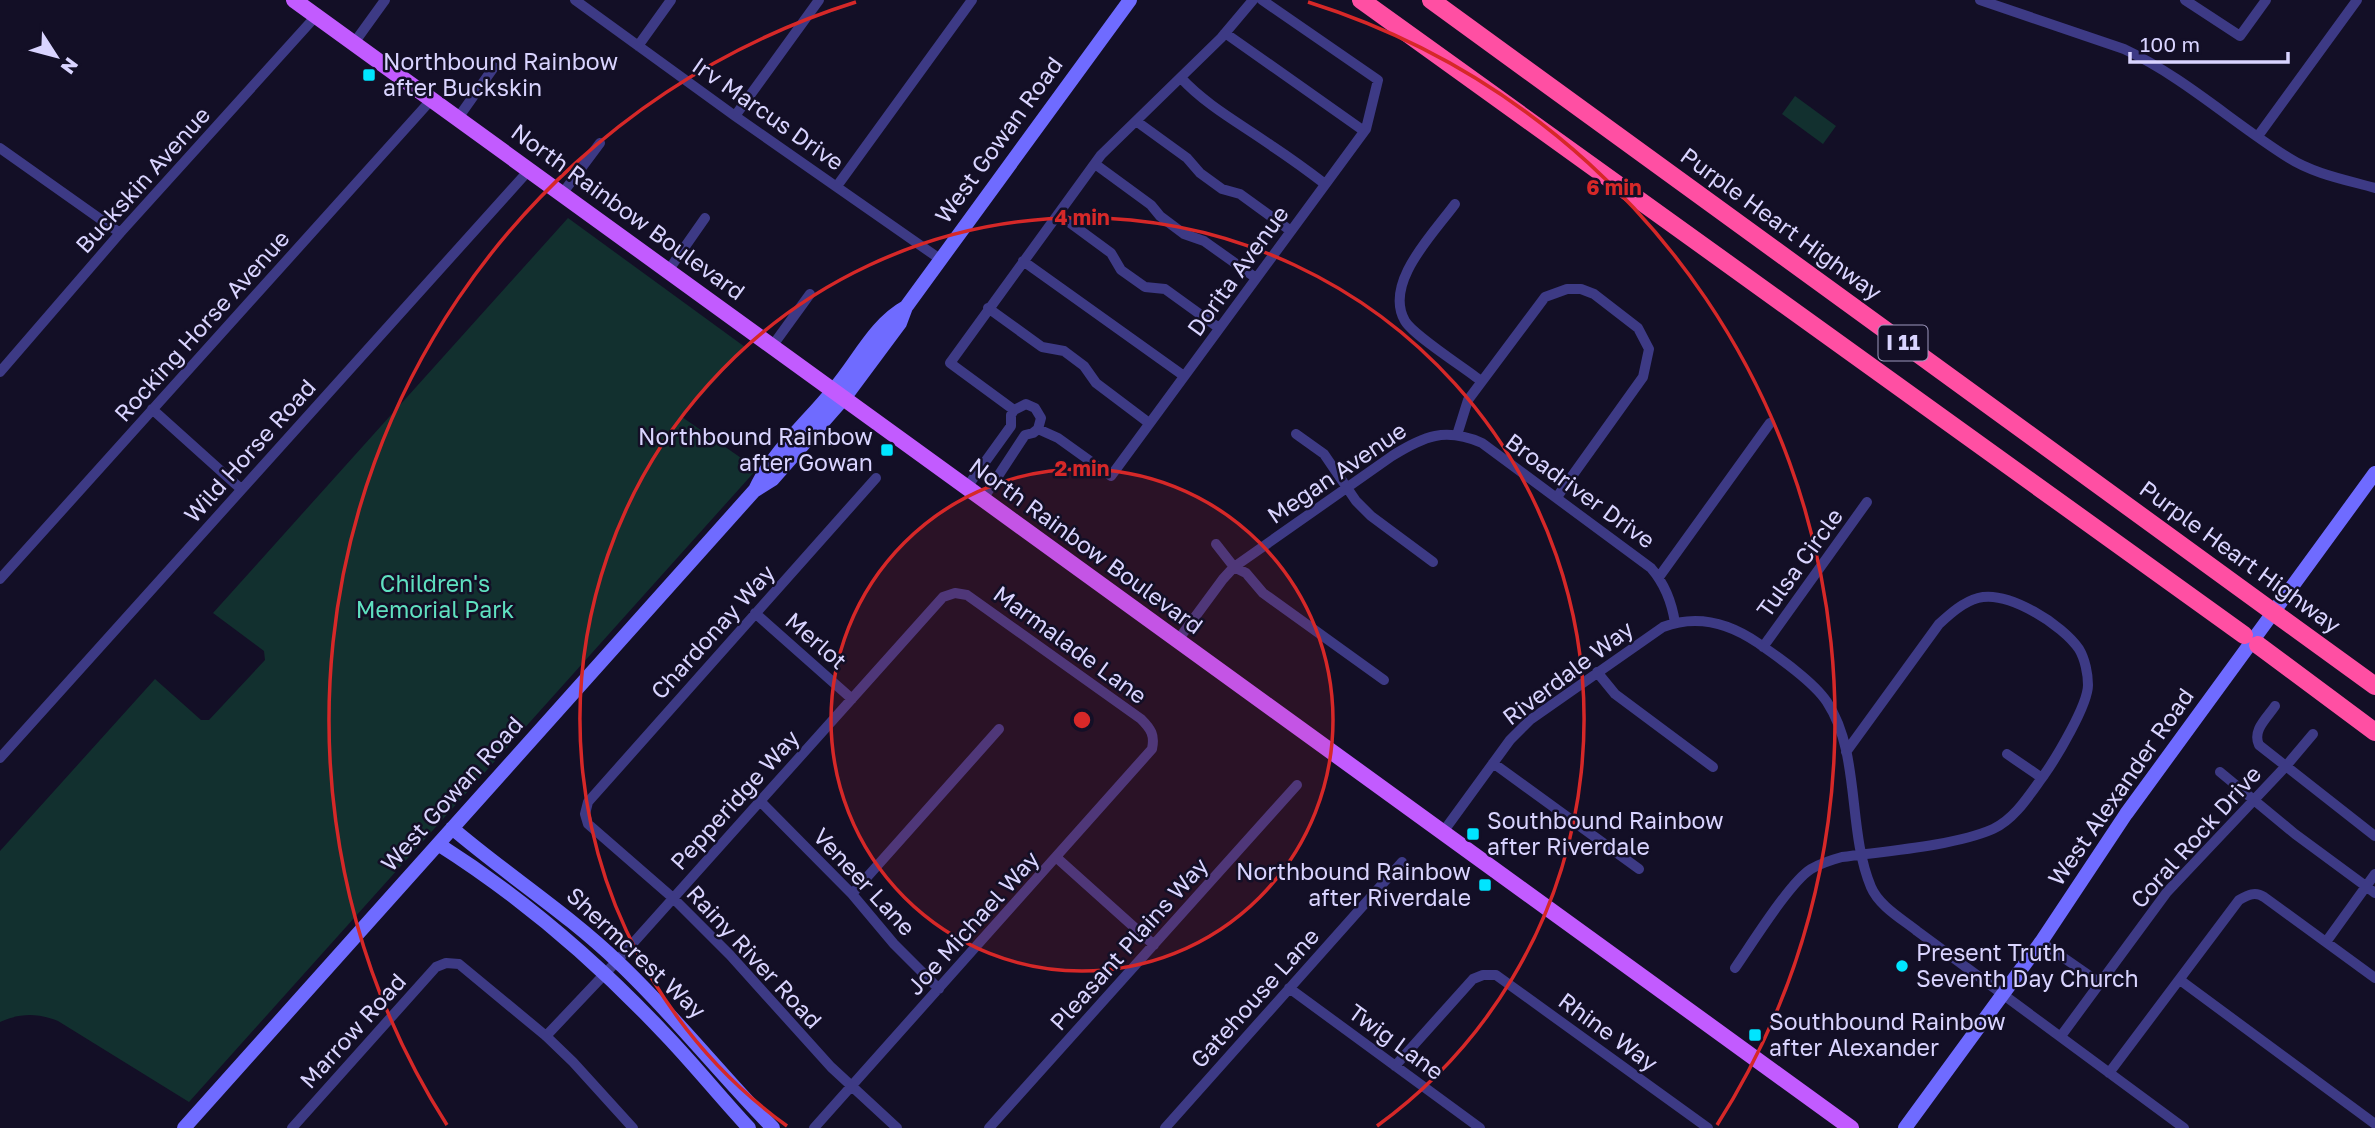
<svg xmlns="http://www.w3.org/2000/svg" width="2375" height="1128" viewBox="0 0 2375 1128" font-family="'Golos Text',sans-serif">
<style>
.green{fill:#12302f}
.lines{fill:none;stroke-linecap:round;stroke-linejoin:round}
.street{stroke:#3d3a85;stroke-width:10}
.secondary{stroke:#6f6bff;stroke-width:14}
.primary{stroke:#c25bff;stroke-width:16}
.highway{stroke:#ff4fa3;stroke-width:18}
.ring{fill:none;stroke:#d62828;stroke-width:3.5}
.poi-dot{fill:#00e5ff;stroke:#130f26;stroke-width:2.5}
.labels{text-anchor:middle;stroke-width:5;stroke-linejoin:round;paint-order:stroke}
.shield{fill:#130f26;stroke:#9e99be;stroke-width:2}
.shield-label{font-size:21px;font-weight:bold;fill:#d9d4ff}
.poi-label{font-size:23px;fill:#d9d4ff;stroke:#130f26;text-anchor:start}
.street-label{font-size:23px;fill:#d9d4ff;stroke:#130f26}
.park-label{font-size:23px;fill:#5fe0c0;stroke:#130f26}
.centre{fill:#d62828;stroke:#130f26;stroke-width:3.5}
.ring-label{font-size:21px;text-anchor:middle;font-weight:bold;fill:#d62828;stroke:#130f26;stroke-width:5;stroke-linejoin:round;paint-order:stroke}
</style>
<rect width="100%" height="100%" fill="#130f26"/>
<path class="green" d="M 1795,96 L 1836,126 L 1823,144 L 1782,114 Z
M 568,218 L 745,347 L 682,417 L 757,469 L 189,1102 L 58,1021 C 38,1013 20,1013 0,1022 L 0,851 L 155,679 L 201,720 L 209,720 L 265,660 L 264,651 L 213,613 Z"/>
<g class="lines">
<path class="street" d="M 575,0 L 735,116 L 940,259
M 1980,0 L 2124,49 C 2184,77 2233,123 2289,158 C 2314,174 2347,180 2375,188
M 2185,0 L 2240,36 L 2266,0
M 1225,33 L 1364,131
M 354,43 L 385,0
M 638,46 L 671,0
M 1181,78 C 1207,106 1241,124 1272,146 C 1290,158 1308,171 1325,184
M 735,116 L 819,0
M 458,118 L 494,67
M 1136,121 L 1187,158 L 1200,173 L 1222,189 L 1240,194 L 1291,231
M 2258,136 L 2357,0
M 0,148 L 120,233
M 1095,164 L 1151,205 L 1160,216 L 1184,234 L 1204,241 L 1256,278
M 837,186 L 972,0
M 562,194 L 600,143
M 1455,204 C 1434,233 1383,283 1405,321 C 1414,336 1465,368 1481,381
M 1058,214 L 1111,253 L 1121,270 L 1145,287 L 1165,289 L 1219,328
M 1023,261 L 1184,376
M 668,271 L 705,218
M 988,308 L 1042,347 L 1064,351 L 1084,366 L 1096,383 L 1149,423
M 773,345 L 810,294
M 0,372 L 120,233 L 316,16
M 152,409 L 241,489
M 1014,410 L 950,363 L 1101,155 L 1221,38 L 1253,0
M 1014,410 L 1026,404 L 1035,408 L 1041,418 L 1038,429
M 1038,429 L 1058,438 L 1111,476 L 1366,129 L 1378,80 L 1262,0
M 1296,434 L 1324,454 L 1356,501 L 1371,516 L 1433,562
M 1457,435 L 1468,400 L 1545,297 L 1567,289 L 1581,289 L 1594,294 L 1638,328 L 1649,349 L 1643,377 L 1557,497
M 876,478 L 588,802 L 585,814 L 588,824 L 673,898 L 730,955 L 831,1067 L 897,1128
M 967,487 L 1011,426 L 1011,415 L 1014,410
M 983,499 L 1025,435 L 1033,433 L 1038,429
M 1216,544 L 1234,567 L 1246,573 L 1263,593 L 1384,680
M 1659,577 L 1770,423
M 0,579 L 432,99
M 755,613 L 852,699
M 1178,640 L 1223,579 L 1234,567 L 1392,456 C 1424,436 1445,427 1482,443 L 1651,568 C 1664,583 1672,603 1675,623
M 1763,647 L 1867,502
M 1597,672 L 1615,694 L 1713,767
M 2275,706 C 2267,718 2252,730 2259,745 L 2375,836
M 2007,754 L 2042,778
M 0,758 L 530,169
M 1493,763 L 1639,869
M 2220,772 L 2295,834 L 2375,893
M 760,801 L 852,894 L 894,944 L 939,989
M 1443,832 L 1510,740 L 1530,720 L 1663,627 C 1697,614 1729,623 1758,643 C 1778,657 1814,682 1827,702 C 1861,754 1847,830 1871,887 C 1879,906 1902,919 1917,931 L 2184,1128
M 1057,858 L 1154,945
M 852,894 L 999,729
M 2041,942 L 2100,983
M 2326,942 L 2375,874
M 1735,968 C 1751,945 1790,882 1811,869 C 1821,863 1831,860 1842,857 C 1886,851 1954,846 1993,829 C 2015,819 2030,794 2044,775 C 2056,758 2088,705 2088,685 C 2088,674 2085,659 2079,649 C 2063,625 2008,590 1978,598 C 1963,602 1950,614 1939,624 L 1846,752
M 2180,980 L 2375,1124
M 1289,988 L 1480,1128
M 546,1036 L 617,961 L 943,597 L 955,593 L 967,595 L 1141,719 C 1151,729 1155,735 1152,749 L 814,1128
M 2061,1036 L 2167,892 L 2286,766 L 2313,734
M 1395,1066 L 1473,979 L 1483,975 L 1496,975 L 1708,1128
M 2109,1073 L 2239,900 C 2248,895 2255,891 2264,897 L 2375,978
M 292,1128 L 436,967 L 446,963 L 459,964 L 546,1036 L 573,1062 L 633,1128
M 989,1128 L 1297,785
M 1165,1128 L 1402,862"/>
<path class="secondary" d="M 755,490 C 773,451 808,422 835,388 C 858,361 875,324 906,307
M 452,828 C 507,875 567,913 619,963 C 674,1015 720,1074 773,1128
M 438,844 C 520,896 596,961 663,1032 C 693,1063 720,1097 749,1128
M 184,1128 L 754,491 L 773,479 L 845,397 L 900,323 L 906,307 L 1130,0
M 1905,1128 L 2041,942 L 2126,814 L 2375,473"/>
<path class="primary" d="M 294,0 L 1851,1128"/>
<path class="highway" d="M 1361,0 L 2244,635
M 1431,0 L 2375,686
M 2258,645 L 2375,732"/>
</g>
<circle cx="1082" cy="720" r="251" fill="#d62828" fill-opacity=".12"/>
<g class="ring">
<circle cx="1082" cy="720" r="251"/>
<path d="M787 1126A502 502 0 1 1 1377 1126"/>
<path d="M447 1125A753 753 0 0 1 856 2M1308 2A753 753 0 0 1 1717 1125"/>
</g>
<g class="poi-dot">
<rect x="362" y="68" width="14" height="14" rx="3.5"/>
<rect x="880" y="443" width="14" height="14" rx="3.5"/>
<rect x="1466" y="827" width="14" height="14" rx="3.5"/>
<rect x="1478" y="878" width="14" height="14" rx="3.5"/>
<circle cx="1902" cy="966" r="7"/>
<rect x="1748" y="1028" width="14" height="14" rx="3.5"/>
</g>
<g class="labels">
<rect class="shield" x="1878.5" y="325.5" width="49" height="35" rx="5"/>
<g class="shield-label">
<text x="1903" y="350">I 11</text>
</g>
<g class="poi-label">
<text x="383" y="70">Northbound Rainbow<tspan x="383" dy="26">after Buckskin</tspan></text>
<text x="873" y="445" text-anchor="end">Northbound Rainbow<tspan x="873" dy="26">after Gowan</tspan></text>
<text x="1487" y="829">Southbound Rainbow<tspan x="1487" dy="26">after Riverdale</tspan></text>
<text x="1471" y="880" text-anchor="end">Northbound Rainbow<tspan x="1471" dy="26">after Riverdale</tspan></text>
<text x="1916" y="961">Present Truth<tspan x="1916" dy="26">Seventh Day Church</tspan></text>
<text x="1769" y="1030">Southbound Rainbow<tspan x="1769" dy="26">after Alexander</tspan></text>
</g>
<g class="street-label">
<text transform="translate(768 114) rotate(35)" y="8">Irv Marcus Drive</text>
<text transform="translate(999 140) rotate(-54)" y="8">West Gowan Road</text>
<text transform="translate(143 180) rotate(-48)" y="8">Buckskin Avenue</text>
<text transform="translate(628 212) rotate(36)" y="8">North Rainbow Boulevard</text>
<text transform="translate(1781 224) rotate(36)" y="8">Purple Heart Highway</text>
<text transform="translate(1238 271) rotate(-54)" y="8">Dorita Avenue</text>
<text transform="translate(202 326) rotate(-48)" y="8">Rocking Horse Avenue</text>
<text transform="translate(250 451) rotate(-48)" y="8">Wild Horse Road</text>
<text transform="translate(1337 473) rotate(-34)" y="8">Megan Avenue</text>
<text transform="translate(1580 491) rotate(36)" y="8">Broadriver Drive</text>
<text transform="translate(1086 546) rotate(36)" y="8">North Rainbow Boulevard</text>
<text transform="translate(2240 557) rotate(36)" y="8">Purple Heart Highway</text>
<text transform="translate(1800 563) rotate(-54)" y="8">Tulsa Circle</text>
<text transform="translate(713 632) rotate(-48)" y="8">Chardonay Way</text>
<text transform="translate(816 641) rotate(41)" y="8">Merlot</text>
<text transform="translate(1070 645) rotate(36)" y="8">Marmalade Lane</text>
<text transform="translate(1568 673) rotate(-37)" y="8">Riverdale Way</text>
<text transform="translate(2121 787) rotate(-55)" y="8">West Alexander Road</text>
<text transform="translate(452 794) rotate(-48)" y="8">West Gowan Road</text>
<text transform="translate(735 800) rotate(-48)" y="8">Pepperidge Way</text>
<text transform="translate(2196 837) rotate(-48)" y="8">Coral Rock Drive</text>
<text transform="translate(864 882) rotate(47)" y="8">Veneer Lane</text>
<text transform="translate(973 923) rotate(-48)" y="8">Joe Michael Way</text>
<text transform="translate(1129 944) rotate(-48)" y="8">Pleasant Plains Way</text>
<text transform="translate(636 953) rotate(43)" y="8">Shermcrest Way</text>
<text transform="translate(754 957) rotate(47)" y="8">Rainy River Road</text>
<text transform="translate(1255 998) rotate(-48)" y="8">Gatehouse Lane</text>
<text transform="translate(353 1031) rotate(-48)" y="8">Marrow Road</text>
<text transform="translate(1608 1032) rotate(36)" y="8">Rhine Way</text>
<text transform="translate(1396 1042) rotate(36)" y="8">Twig Lane</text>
</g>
<g class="park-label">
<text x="435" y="592">Children's<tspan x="435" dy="26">Memorial Park</tspan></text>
</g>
</g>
<circle cx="1082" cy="720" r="10" class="centre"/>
<g class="ring-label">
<text x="1614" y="195">6 min</text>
<text x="1082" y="225">4 min</text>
<text x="1082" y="476">2 min</text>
</g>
<g transform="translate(56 56) rotate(126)" stroke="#130f26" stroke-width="5" paint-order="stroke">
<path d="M0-5L12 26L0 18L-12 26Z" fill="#d9d4ff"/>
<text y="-10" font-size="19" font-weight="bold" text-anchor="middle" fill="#d9d4ff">N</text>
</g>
<path d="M2130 52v10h158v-10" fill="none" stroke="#d9d4ff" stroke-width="3.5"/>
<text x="2140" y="52" font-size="21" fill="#d9d4ff" stroke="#130f26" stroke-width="5" paint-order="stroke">100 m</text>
</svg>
